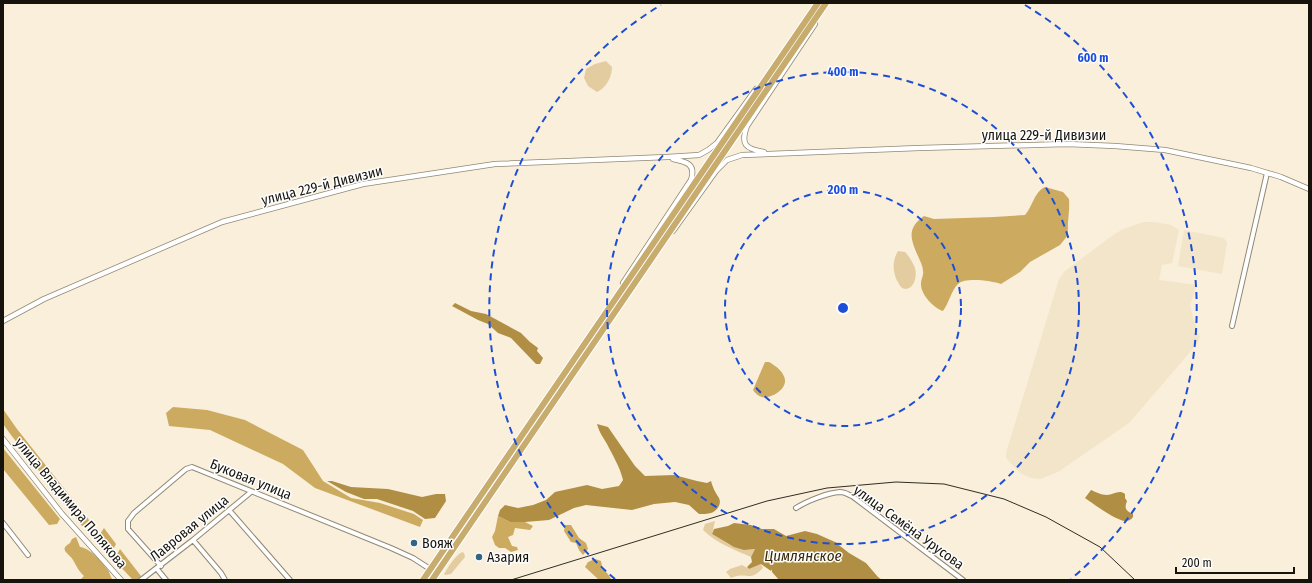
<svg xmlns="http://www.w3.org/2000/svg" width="1312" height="583" viewBox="0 0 1312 583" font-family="'Fira Sans Condensed',sans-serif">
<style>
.built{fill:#f3e5c9}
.green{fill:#e3cda0}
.forest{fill:#ccab61}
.water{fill:#b08f45}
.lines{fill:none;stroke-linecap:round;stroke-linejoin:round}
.minor-casing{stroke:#918875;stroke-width:6}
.tertiary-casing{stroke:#918875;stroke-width:6}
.trunk-casing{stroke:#fff;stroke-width:8}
.minor{stroke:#fff;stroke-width:4}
.tertiary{stroke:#fff;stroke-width:4.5}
.trunk{stroke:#c7ac6e;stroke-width:6}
.rail{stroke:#312d24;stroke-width:1}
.ring{fill:none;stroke:#1d4ed8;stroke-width:2;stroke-dasharray:7 5}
.poi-dot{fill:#316582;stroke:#fdfdfd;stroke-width:1.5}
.labels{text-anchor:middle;stroke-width:3;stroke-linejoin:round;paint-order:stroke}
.street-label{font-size:14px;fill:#16130c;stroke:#fdfdfd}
.poi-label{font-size:14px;fill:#16130c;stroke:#fdfdfd;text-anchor:start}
.water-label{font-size:15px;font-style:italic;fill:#372907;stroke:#fdfdfd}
.centre{fill:#1d4ed8;stroke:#fdfdfd;stroke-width:2}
.ring-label{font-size:12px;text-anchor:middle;font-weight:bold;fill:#1d4ed8;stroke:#fdfdfd;stroke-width:3;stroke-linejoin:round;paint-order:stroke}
</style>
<rect width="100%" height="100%" fill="#f9efda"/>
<path class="built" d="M 1144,222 L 1155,222 L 1171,225 L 1179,230 L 1172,263 L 1162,265 L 1159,280 L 1197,285 L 1190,305 L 1194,321 L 1200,337 L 1197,344 L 1129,423 L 1058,472 L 1040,479 L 1031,478 L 1020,473 L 1006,458 L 1006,453 L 1059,279 L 1065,271 L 1112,236 L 1123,229 Z
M 1184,230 L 1224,238 L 1227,243 L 1222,274 L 1178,266 Z"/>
<path class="green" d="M 606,61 L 612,67 C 612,77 606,88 597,92 L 588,86 L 584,78 L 586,69 L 595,64 Z
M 898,251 L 905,252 C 909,256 913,263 915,268 C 917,275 915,288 906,289 C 902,289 900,286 899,284 C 892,273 892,261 898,251 Z
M 715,521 L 712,534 C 728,543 736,551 755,549 L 751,557 C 735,550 716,543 703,530 L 705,524 Z
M 462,552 L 464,553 L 465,557 L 451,574 L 445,575 L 444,574 C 449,566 454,557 462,552 Z
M 761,564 L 763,568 C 749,583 748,571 731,578 L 726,572 L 730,569 L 742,565 L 749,569 Z"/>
<path class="forest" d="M 1045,187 L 1063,192 L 1069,199 C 1070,211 1067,222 1068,235 L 1060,245 L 1030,262 L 1020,272 L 1001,284 C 992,281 965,277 958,284 C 951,291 949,303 943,311 C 934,308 920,294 921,283 C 921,279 924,275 923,271 C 923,266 920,261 918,256 C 910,238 907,228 924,216 L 934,219 L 994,217 L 1025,215 C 1033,206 1034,192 1045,187 Z
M 765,362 L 769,362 C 776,366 784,372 785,380 C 786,390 770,399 762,397 C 758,396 755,393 753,390 Z
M 173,407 L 207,410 L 245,420 L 303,450 L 323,481 L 351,498 L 380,503 L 414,514 L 423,520 L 420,527 L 315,488 L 283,464 L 210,430 L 169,426 L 166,413 Z
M 3,409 L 17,429 L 89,520 L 88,524 L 82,526 L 11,435 L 3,424 Z
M 3,448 L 60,519 L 57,524 L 49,525 L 3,469 Z
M 498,516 L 510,522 L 525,522 L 533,526 L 530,530 L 515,528 L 513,535 L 508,537 L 512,546 L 517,547 L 518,550 L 511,552 L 505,548 L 499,548 L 495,545 L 492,537 L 495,531 Z
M 565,525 L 571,525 L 579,538 L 586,543 L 588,549 L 583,555 L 579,550 L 576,543 L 571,542 L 564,531 Z
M 104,528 L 116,544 L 111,554 L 98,537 Z
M 76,537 L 80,547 C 90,548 101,561 107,569 C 110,572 110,577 113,580 L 80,580 L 84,576 C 78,570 77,567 73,560 C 69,553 58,550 70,543 L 72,539 Z
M 120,549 L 141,576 L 137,580 L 133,580 L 114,560 Z
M 595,559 L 601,561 L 602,566 L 612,580 L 599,580 L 585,567 L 588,562 Z"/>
<path class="water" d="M 455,303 L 471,311 L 486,314 L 521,333 L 530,342 L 538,348 L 537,351 L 543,358 L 540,364 L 536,364 L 511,338 L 498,333 L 488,324 L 478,320 L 452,306 Z
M 597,424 L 608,427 L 635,466 L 645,476 L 674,475 L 697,481 L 707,483 L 711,481 C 713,488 715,492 719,498 C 722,504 717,511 711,513 C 708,514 702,514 699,514 L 689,505 L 675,502 L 654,504 L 632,510 L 586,505 L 574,508 L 549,520 L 525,522 L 510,522 L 498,516 L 500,510 L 505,505 L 518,508 L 533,505 L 546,500 L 555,492 L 587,485 L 602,489 L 619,486 L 623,480 C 620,467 613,456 607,444 C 603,437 599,432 597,424 Z
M 327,481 L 332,481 L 351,487 L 388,489 L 422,497 L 436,494 L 445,494 L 446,501 L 435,518 L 425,519 L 413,511 L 377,499 L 364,499 L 346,492 Z
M 1091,490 C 1096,492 1101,495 1107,495 C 1113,495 1119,489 1125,494 L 1125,498 L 1127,501 C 1124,509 1126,511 1133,514 L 1133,517 C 1131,520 1128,521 1125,521 C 1117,521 1092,503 1085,498 Z
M 734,523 L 751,525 L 762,529 L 774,529 L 786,536 L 805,531 L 817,534 L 835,542 L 849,553 L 866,563 L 878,577 L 882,580 L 779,580 L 772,572 L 772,569 L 771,571 L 761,564 L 749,569 L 747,567 L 752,562 L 751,557 L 755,549 L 744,550 L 734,547 L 712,534 L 714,529 L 728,526 Z"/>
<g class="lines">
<defs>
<path id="minor" d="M 1232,326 L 1267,173
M 796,508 C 807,501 827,493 840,492 C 845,492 849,495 852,496 L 963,580
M 229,510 L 290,580
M 3,523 L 28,555
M 193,540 L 221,573 L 225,580
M 161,566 L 128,529 L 128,521 L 134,513 L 186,469 L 192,467 L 391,548 L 413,558 L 430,569
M 157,569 L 166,580
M 141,580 L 193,540 L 251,492"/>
<path id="tertiary" d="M 764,152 C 746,149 740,145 747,126 L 815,24
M 673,231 L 716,171 L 727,160 L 742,155 L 919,148 L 1067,144 L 1115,146 L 1165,150 L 1251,168 L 1281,177 L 1309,189
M 623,283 L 691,180 C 696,164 687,162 673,159
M 3,321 L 44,299 L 222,222 L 363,184 L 495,164 L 667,157 L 699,155 L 708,150 L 717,143 L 756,89
M 3,439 L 62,514 L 121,580"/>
<path id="trunk" d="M 423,580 L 818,3
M 432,580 L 826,3"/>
</defs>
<use href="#minor" class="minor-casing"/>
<use href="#tertiary" class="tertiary-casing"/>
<use href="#trunk" class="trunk-casing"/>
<use href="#minor" class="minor"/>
<use href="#tertiary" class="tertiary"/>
<use href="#trunk" class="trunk"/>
<path class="rail" d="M 511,580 L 767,501 L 827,488 L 896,482 L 944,484 L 1004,499 L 1046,517 L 1100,547 L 1135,580"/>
</g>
<g class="ring">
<circle cx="843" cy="308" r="118"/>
<circle cx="843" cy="308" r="236"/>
<path d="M615 579A354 354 0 0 1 661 5M1025 5A354 354 0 0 1 1071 579"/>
</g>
<g class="poi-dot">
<circle cx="414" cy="543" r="4"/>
<circle cx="479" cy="557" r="4"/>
</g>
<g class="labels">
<g class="street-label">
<text x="1044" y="140">улица 229-й Дивизии</text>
<text transform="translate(322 185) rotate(-14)" y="5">улица 229-й Дивизии</text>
<text transform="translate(251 479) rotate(22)" y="5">Буковая улица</text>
<text transform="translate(71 503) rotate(50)" y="5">улица Владимира Полякова</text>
<text transform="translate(909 527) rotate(36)" y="5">улица Семёна Урусова</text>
<text transform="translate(189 528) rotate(-39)" y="5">Лавровая улица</text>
</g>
<g class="poi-label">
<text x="422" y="548">Вояж</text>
<text x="487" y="562">Азария</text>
</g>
<g class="water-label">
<text x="803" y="561">Цимлянское</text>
</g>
</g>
<circle cx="843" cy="308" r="6" class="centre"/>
<g class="ring-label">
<text x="1093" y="62">600 m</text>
<text x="843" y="76">400 m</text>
<text x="843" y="194">200 m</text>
</g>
<rect width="1312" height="583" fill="none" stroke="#16130c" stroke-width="8"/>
<path d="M1176 567v6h118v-6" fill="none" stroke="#16130c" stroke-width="2"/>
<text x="1182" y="567" font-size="12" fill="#16130c" stroke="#fdfdfd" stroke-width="3" paint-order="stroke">200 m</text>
</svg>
